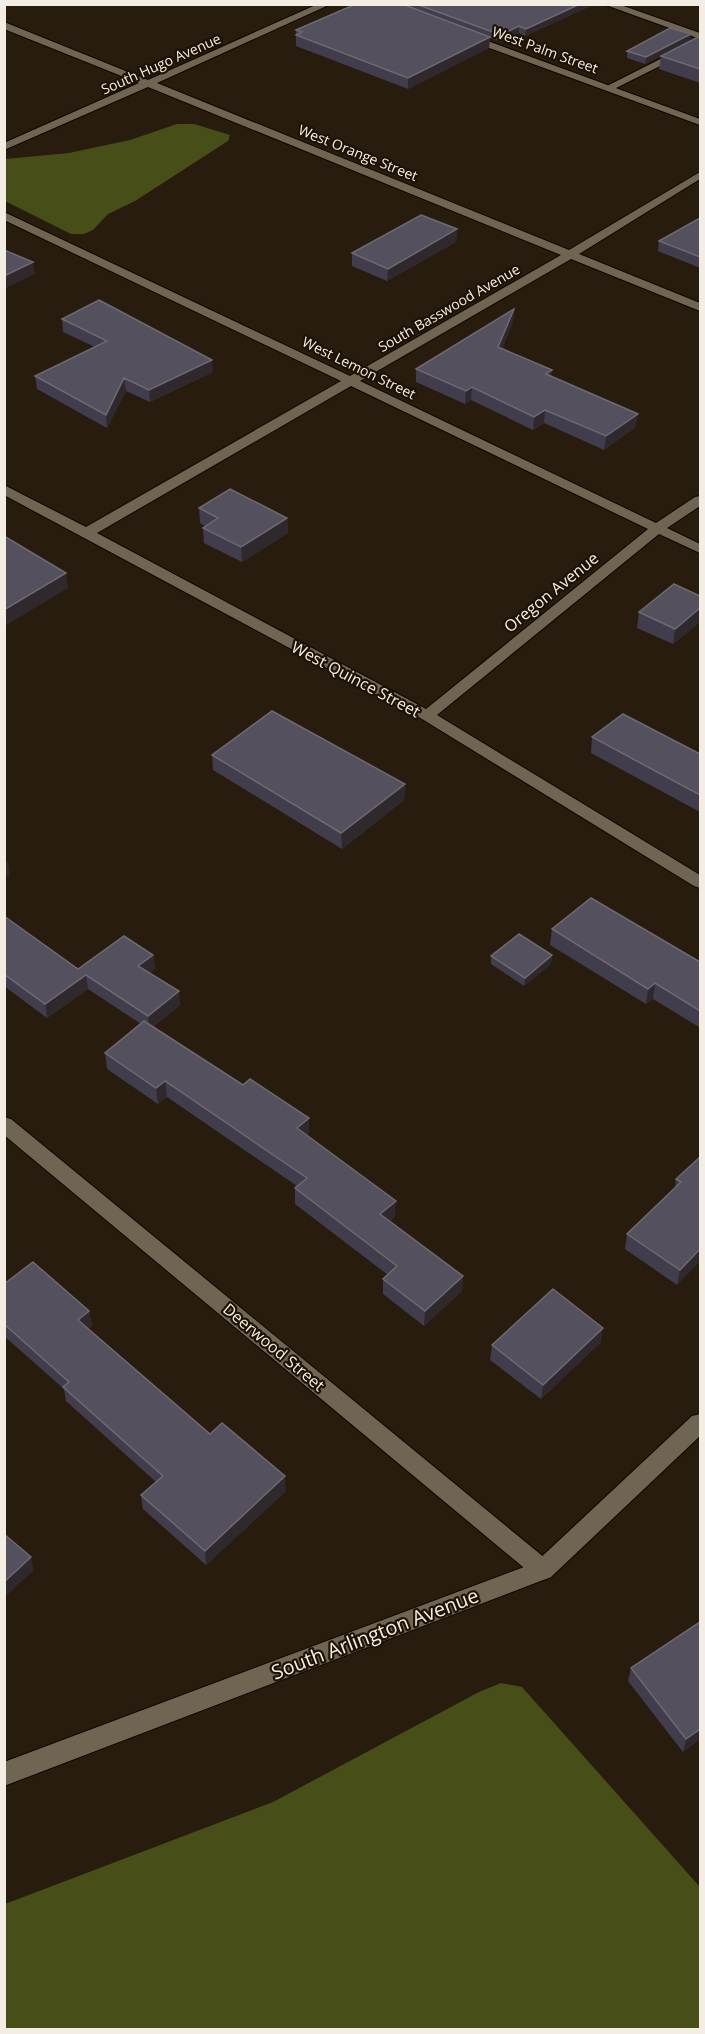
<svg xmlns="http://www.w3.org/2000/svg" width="705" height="2034" viewBox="0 0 705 2034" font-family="'Open Sans',sans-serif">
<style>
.forest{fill:#474e18}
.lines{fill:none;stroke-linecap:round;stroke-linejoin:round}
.lane-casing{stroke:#0f0700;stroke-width:2}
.street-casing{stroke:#0f0700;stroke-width:2}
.secondary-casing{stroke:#0f0700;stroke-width:2}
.lane{fill:#706452;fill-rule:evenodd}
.street{fill:#706452;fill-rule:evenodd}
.secondary{fill:#706452;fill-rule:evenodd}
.wall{fill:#423d4c}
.shaded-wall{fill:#2f282c}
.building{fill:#55505d;stroke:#6e6972;stroke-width:1.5}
.labels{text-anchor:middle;stroke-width:4.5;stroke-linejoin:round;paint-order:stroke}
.far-street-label{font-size:14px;fill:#f4ede3;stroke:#1d1305}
.street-label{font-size:16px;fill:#f4ede3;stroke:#1d1305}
.near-street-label{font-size:20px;fill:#f4ede3;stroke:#1d1305}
</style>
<rect width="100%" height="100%" fill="#271c0d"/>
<path class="forest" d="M 177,124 L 194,124 L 230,135 L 228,141 L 135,201 L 108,214 L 93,230 L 84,234 L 71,234 L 5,201 L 5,159 L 69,153 L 130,140 Z
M 501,1683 L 522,1687 L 700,1887 L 700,2029 L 5,2029 L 5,1904 L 273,1802 L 479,1692 Z"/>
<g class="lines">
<defs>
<path id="lane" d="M 603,4 L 618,4 L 700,33 L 700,39 Z
M 700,39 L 700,46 L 612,90 L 603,88 Z"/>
<path id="street" d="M 318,4 L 331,4 L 157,83 L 569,250 L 700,172 L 700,179 L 579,254 L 700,303 L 700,311 L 571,259 L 360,381 L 656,523 L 695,497 L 700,496 L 700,506 L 667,528 L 700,544 L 700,553 L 659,534 L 437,715 L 700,875 L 700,888 L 694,886 L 422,719 L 4,495 L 4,485 L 86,527 L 341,381 L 4,220 L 4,212 L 350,376 L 561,255 L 148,87 L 4,150 L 4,143 L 139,83 L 4,29 L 4,22 L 148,80 ZM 351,386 L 648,529 L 426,709 L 97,533 Z
M 466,33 L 700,119 L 700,125 L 462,38 L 461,36 Z
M 4,1117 L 11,1119 L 551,1563 L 554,1570 L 551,1577 L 543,1580 L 535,1577 L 4,1135 Z"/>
<path id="secondary" d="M 700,1414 L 700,1436 L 551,1577 L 4,1786 L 4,1762 L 535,1563 L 692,1416 Z"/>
</defs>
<use href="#lane" class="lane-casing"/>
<use href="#street" class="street-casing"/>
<use href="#secondary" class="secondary-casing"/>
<use href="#lane" class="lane"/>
<use href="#street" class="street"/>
<use href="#secondary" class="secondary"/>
</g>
<path class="wall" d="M 356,4 L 595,4 L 525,36 L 519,33 L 501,42 L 490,38 L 489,48 L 408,89 L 296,46 L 296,30 Z
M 700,36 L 700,83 L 659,69 L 661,56 L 645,64 L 627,58 L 627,51 L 690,41 Z
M 700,218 L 700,268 L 658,251 L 659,241 Z
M 457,229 L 456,242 L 387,281 L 352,266 L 352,253 Z
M 514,309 L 513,322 L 502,349 L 551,376 L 636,427 L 604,450 L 544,423 L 533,430 L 471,400 L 465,404 L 416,382 L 416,369 Z
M 62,319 L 213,372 L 150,402 L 126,391 L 107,428 L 37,389 L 35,376 L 95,347 L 63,332 Z
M 199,508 L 287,518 L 288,533 L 242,562 L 204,543 L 203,528 L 205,526 L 200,523 Z
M 700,596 L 700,622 L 673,644 L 637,628 L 639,612 Z
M 592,737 L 700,754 L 700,812 L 591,753 Z
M 212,755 L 405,784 L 404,800 L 342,849 L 213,770 Z
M 4,916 L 78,969 L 153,955 L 155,969 L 149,973 L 180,1005 L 153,1027 L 243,1085 L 309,1118 L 309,1133 L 306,1136 L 395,1216 L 390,1221 L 463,1276 L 462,1291 L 424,1326 L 383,1294 L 383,1279 L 388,1275 L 295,1204 L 295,1188 L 297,1186 L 167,1097 L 158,1104 L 107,1069 L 105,1053 L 141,1024 L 88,989 L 47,1018 L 4,986 Z
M 552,929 L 700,962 L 700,1026 L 699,1027 L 653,999 L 646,1004 L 550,945 Z
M 552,955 L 551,964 L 524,986 L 491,964 L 491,956 Z
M 700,1157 L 700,1261 L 677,1285 L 625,1249 L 627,1234 L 675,1188 L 676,1179 Z
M 4,1284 L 89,1311 L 92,1326 L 88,1328 L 210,1434 L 286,1491 L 206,1565 L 143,1509 L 141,1495 L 156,1482 L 66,1401 L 64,1389 L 4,1336 Z
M 601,1342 L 541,1399 L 490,1360 L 492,1345 Z
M 631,1668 L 700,1739 L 683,1752 L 628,1681 Z"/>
<path class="shaded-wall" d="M 580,4 L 595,4 L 525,36 L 526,29 Z
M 519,26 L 519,33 L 501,42 L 501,35 Z
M 691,34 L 690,41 L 645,64 L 646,57 Z
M 490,37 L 489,48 L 408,89 L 408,78 Z
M 457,229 L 456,242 L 387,281 L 388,269 Z
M 33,262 L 35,274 L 4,289 L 4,276 Z
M 514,309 L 513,322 L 498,360 L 498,347 Z
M 212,360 L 213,372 L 150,402 L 149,390 Z
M 552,370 L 551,383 L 546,374 Z
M 124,378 L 126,391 L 107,428 L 106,415 Z
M 472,387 L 471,400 L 465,404 L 466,391 Z
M 545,410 L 544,423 L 533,430 L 534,417 Z
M 638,414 L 636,427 L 604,450 L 606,436 Z
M 287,518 L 288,533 L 242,562 L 241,547 Z
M 66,573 L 68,588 L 5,626 L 6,636 L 4,637 L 4,610 Z
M 700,608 L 700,622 L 673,644 L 675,629 Z
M 405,784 L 404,800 L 342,849 L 341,833 Z
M 8,861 L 10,875 L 4,878 L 4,863 Z
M 153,955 L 155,969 L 140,980 L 138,966 Z
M 552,955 L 551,964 L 524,986 L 525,978 Z
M 86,975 L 88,989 L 47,1018 L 45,1004 Z
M 655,983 L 653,999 L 646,1004 L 648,989 Z
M 179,991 L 180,1005 L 149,1030 L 148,1016 Z
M 165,1081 L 167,1097 L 158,1104 L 156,1088 Z
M 309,1118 L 309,1133 L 297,1144 L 297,1128 Z
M 396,1201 L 395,1216 L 380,1229 L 380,1214 Z
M 700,1249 L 700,1261 L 677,1285 L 680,1270 Z
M 463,1276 L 462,1291 L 424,1326 L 425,1311 Z
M 89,1311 L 92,1326 L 81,1335 L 78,1320 Z
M 603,1328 L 601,1342 L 541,1399 L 543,1385 Z
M 285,1476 L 286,1491 L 206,1565 L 205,1551 Z
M 31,1557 L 34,1570 L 4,1598 L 4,1582 Z
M 700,1729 L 700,1739 L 683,1752 L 686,1739 Z"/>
<path class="building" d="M 356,4 L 402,4 L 490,37 L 408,78 L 296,35 L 302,32 L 296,30 Z
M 416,4 L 580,4 L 526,29 L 519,26 L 501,35 Z
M 670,28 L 691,34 L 646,57 L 627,51 Z
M 700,36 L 700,69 L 661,56 Z
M 421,215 L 457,229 L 388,269 L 352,253 Z
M 700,218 L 700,257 L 659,241 Z
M 4,250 L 33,262 L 4,276 Z
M 99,300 L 212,360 L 149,390 L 124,378 L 106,415 L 35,376 L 107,341 L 62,319 Z
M 514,309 L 498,347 L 552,370 L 546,374 L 638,414 L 606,436 L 545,410 L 534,417 L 472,387 L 466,391 L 416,369 Z
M 230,489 L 287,518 L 241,547 L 203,528 L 218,518 L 199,508 Z
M 4,536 L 66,573 L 4,610 Z
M 674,584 L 700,596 L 700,608 L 675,629 L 639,612 Z
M 272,711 L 405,784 L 341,833 L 212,755 Z
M 623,714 L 700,754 L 700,795 L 592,737 Z
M 591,898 L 700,962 L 700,1011 L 655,983 L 648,989 L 552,929 Z
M 4,916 L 78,969 L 124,936 L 153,955 L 138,966 L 179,991 L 148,1016 L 86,975 L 45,1004 L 4,974 Z
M 519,934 L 552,955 L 525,978 L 491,956 Z
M 144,1021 L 243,1085 L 250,1079 L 309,1118 L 297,1128 L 396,1201 L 380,1214 L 463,1276 L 425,1311 L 383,1279 L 397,1266 L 295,1188 L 307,1178 L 165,1081 L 156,1088 L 105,1053 Z
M 700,1157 L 700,1249 L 680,1270 L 627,1234 L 681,1182 L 676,1179 Z
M 33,1262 L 89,1311 L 78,1320 L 210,1434 L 222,1423 L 285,1476 L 205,1551 L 141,1495 L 163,1476 L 63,1387 L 69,1382 L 4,1324 L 4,1284 Z
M 553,1289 L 603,1328 L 543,1385 L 492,1345 Z
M 4,1534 L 31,1557 L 4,1582 Z
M 700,1622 L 700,1729 L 686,1739 L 631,1668 Z"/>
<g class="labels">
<g class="far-street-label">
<text transform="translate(545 50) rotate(20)" y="5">West Palm Street</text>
<text transform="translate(161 64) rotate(-24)" y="5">South Hugo Avenue</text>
<text transform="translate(358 153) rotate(22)" y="5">West Orange Street</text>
<text transform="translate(449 308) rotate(-30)" y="5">South Basswood Avenue</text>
<text transform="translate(359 368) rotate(26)" y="5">West Lemon Street</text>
</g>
<g class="street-label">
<text transform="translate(551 592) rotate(-39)" y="6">Oregon Avenue</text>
<text transform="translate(356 679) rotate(28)" y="6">West Quince Street</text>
<text transform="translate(274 1347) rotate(40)" y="6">Deerwood Street</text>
</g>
<g class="near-street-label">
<text transform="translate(375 1634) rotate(-21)" y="7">South Arlington Avenue</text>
</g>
</g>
<rect width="705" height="2034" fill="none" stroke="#f4ede3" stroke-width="12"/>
</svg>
